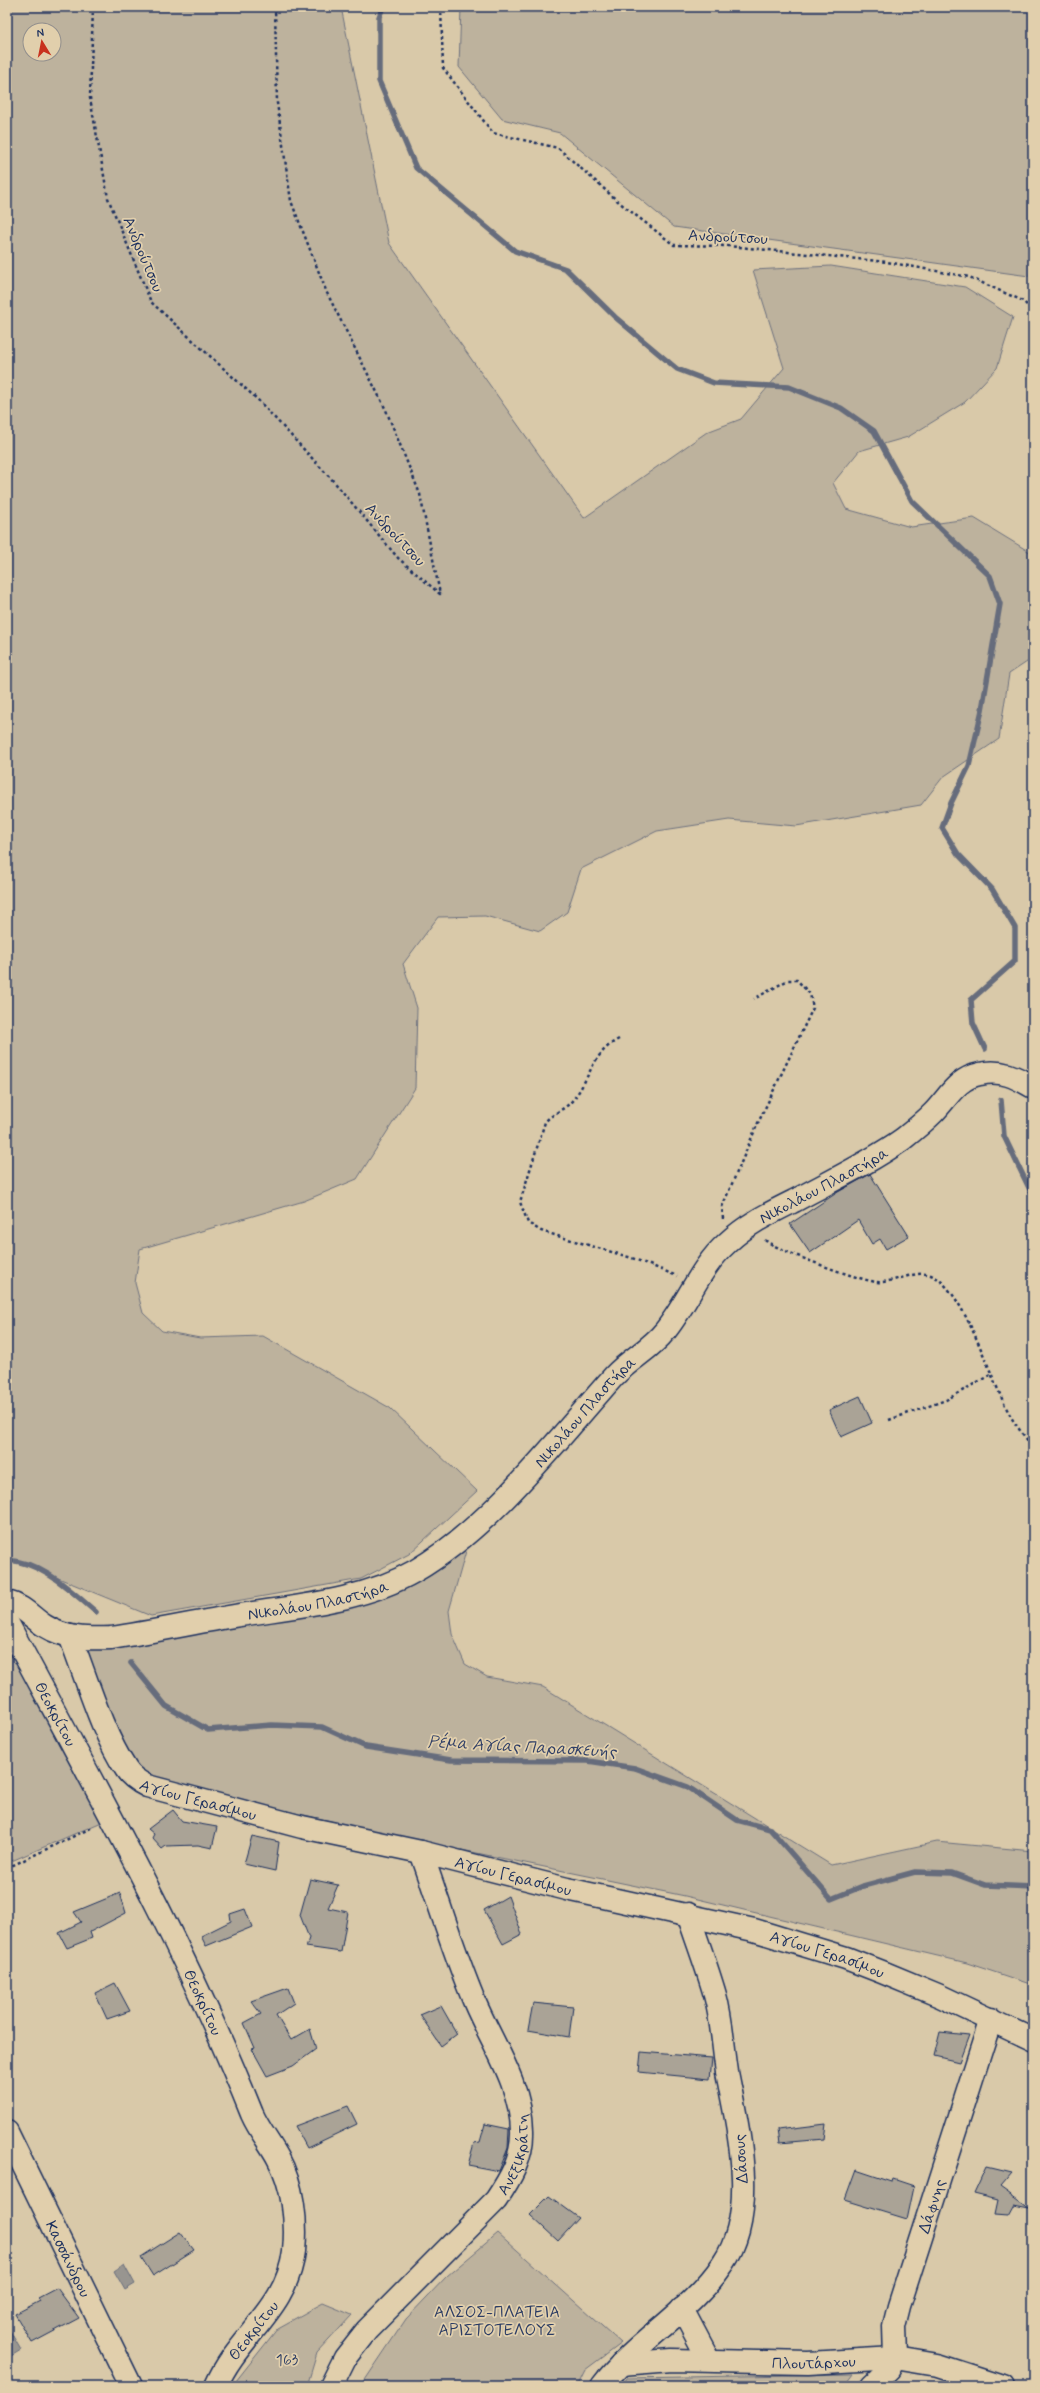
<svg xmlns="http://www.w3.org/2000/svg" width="1040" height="2393" viewBox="0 0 1040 2393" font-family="Mynerve,sans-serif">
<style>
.green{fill:#bdb29d;stroke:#6c707e;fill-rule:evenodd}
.water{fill:#989590;stroke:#666c7c}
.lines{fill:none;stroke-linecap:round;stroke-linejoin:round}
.stream{stroke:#666c7c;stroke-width:5.5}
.building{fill:#aaa396;stroke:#1b2f5e}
.minor-casing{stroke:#1b2f5e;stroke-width:25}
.path{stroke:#1b2f5e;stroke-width:2.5;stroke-dasharray:3 3;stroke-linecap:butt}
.minor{stroke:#e1cfac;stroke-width:22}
.labels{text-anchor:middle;stroke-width:3.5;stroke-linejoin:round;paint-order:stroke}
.street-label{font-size:16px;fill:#1b2f5e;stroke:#e1cfac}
.park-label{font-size:16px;fill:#2b3c64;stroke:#e1cfac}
.water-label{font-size:17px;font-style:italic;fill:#2e3e66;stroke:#e1cfac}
</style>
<rect width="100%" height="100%" fill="#d9c9a9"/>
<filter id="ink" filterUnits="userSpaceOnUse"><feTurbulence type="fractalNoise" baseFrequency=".025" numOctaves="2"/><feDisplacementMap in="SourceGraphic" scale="8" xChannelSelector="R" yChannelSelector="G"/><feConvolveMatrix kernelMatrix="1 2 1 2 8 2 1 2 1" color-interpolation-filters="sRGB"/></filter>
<g filter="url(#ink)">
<path class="green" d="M 7,7 L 345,7 L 342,12 L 389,243 L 584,518 L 707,432 L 741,419 L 784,368 L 753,270 L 831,266 L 965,287 L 1013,317 L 997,368 L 965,402 L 908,437 L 859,451 L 833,483 L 846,509 L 911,527 L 974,518 L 1033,554 L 1033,658 L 1009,674 L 999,739 L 943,777 L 921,805 L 796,826 L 729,820 L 657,831 L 581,869 L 567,912 L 540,931 L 485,916 L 438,917 L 403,964 L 417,1008 L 415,1088 L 357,1179 L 304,1201 L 140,1249 L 135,1283 L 143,1313 L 162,1331 L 200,1338 L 263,1336 L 390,1408 L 477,1491 L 409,1554 L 361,1579 L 151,1616 L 7,1557 ZM 30,30 L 54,30 L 54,54 L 30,54 Z
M 461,7 L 1033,7 L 1033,267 L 1029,276 L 674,227 L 560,133 L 502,119 L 459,67 Z
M 468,1544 L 449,1611 L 452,1634 L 465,1664 L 487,1677 L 543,1687 L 831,1865 L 937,1842 L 1033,1851 L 1033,1985 L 967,1963 L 685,1896 L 428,1843 L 189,1789 L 153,1778 L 136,1770 L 124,1754 L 84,1649 L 380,1595 Z
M 7,1623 L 111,1818 L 7,1863 Z
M 498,2233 L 621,2343 L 585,2370 L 577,2386 L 361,2386 L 406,2319 L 447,2276 Z
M 323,2303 L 352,2315 L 317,2353 L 307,2386 L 232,2386 L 278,2328 Z
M 854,2374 L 845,2386 L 622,2386 L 627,2378 Z"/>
<path class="water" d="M 124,2264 L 135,2284 L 125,2290 L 114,2271 Z
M 10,2331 L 21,2350 L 11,2356 L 7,2349 L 7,2332 Z"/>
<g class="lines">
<path class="stream" d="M 383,7 L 379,17 L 379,81 L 416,168 L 515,251 L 566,269 L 615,317 L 677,369 L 714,383 L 789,387 L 841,408 L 874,431 L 912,501 L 990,576 L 1000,604 L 982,710 L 969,766 L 951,803 L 942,828 L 958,854 L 992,889 L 1015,928 L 1015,961 L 971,1000 L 973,1023 L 985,1049
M 1001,1100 L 1004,1136 L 1033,1196
M 7,1560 C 42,1562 70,1590 96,1612
M 131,1663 L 166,1706 L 208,1730 L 272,1725 L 322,1727 L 366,1747 L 451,1760 L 588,1761 L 635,1768 L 688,1787 L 737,1820 L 770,1829 L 831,1899 L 863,1886 L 915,1872 L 952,1873 L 985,1885 L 1033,1887"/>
</g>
<path class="building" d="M 870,1174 L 909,1236 L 886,1249 L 880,1239 L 872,1244 L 858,1220 L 810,1253 L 790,1224 L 838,1192 Z
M 860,1396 L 872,1423 L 841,1437 L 829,1410 Z
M 173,1810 L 182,1821 L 217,1827 L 212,1848 L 198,1845 L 166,1846 L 162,1849 L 152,1838 L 154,1834 L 148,1829 Z
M 252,1836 L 279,1842 L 275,1871 L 244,1864 Z
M 310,1879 L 338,1885 L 328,1908 L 348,1912 L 341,1952 L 306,1947 L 309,1938 L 300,1915 Z
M 120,1893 L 126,1913 L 90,1932 L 92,1938 L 67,1948 L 59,1933 L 81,1922 L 74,1912 Z
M 508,1896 L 522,1934 L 503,1944 L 484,1910 Z
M 245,1909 L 252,1927 L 206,1946 L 201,1936 L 231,1921 L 230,1914 Z
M 115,1983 L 130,2011 L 107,2019 L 95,1993 Z
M 288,1988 L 294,2003 L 276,2015 L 291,2040 L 310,2029 L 316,2049 L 293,2066 L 267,2076 L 252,2049 L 255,2048 L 244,2023 L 261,2014 L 251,2001 Z
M 533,2003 L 573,2007 L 569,2037 L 528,2030 Z
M 441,2006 L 457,2034 L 441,2046 L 420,2015 Z
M 940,2032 L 969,2035 L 959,2062 L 934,2056 Z
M 641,2052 L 712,2058 L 710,2079 L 639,2072 Z
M 348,2106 L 357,2124 L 307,2148 L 295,2126 Z
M 485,2124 L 509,2129 L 508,2148 L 499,2171 L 468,2165 L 474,2143 L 480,2142 Z
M 826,2124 L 824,2139 L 779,2143 L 777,2130 Z
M 987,2166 L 1012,2172 L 1000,2186 L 1029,2207 L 1014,2204 L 1008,2215 L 995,2214 L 998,2200 L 974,2194 Z
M 856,2170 L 892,2182 L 893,2179 L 914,2186 L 907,2219 L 845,2200 Z
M 549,2196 L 579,2218 L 558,2241 L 530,2215 Z
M 180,2232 L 194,2250 L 153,2276 L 141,2257 Z
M 57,2288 L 79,2318 L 32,2343 L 15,2314 L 40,2301 L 38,2298 Z"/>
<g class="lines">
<defs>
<g id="minor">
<path id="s1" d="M 7,1602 C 24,1606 32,1618 45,1626 C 66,1639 88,1639 111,1638 C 152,1632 193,1623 234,1616 C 295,1606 361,1602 415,1571 C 492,1526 555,1442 614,1376 C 630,1359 651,1349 665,1331 C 688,1303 699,1268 727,1243 C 747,1224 770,1213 794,1201 C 831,1181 869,1163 903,1139 C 913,1131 924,1122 933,1113 C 948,1098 957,1078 980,1074 C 1001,1069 1016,1077 1033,1087"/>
<path id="s2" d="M 7,1622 C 93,1784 184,1944 252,2114 C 259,2130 270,2143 278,2158 C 293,2185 297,2221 294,2251 C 287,2310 238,2335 216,2386"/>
<path id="s3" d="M 70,1636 C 86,1677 102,1733 126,1769 C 131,1777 139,1782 147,1786 L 302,1827 L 421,1852 L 567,1889 L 754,1930 L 846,1958 L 882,1972 L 940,1996 L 1033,2040"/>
<path id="s4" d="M 7,2132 L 131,2386"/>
<path d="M 682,2309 L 709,2360"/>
<path id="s5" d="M 621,2364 L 672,2360 L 808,2363 L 895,2358 L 937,2365 L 1002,2386"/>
<path id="s6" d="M 331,2386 L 345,2358 L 367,2330 L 496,2200 C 510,2179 523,2158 522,2131 C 521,2084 493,2045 475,2003 C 454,1954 439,1902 421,1852"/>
<path d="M 602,2386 C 637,2340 691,2312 723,2264 C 759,2212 738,2129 727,2072 C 723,2046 722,2020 715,1995 C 707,1967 697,1941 688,1914"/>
<path id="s7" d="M 871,2386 L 889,2369 L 895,2358 L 894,2326 L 899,2306 L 991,2019"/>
</g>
</defs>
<use href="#minor" class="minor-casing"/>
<path class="path" d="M 93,7 L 90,98 L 108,198 L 151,302 L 258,400 L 336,484 L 398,558 L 440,594 L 420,494 L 386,410 L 327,293 L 291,201 L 277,103 L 275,7
M 441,7 L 443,68 L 493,133 L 558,148 L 620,203 L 674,245 L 729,246 L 887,262 L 969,277 L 1023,301 L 1033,312
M 619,1039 C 590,1054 590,1082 570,1103 C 563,1110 552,1114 545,1122 L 520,1202 L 528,1223 L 541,1231 L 632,1258 L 677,1276
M 723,1219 L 722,1207 L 758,1123 L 813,1008 L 810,994 L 797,980 L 788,980 L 754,999
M 765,1240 C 776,1250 859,1280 876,1282 C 894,1284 919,1267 935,1277 C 966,1295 991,1381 1010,1415 C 1016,1426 1025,1437 1033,1447
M 889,1420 L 946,1400 L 990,1375
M 7,1868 L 93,1827"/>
<use href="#minor" class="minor"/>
</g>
</g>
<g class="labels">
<g class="street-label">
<text transform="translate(728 236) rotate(3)" y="6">Ανδρούτσου</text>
<text transform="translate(144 254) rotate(67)" y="6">Ανδρούτσου</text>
<text transform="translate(396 534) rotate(47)" y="6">Ανδρούτσου</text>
<text dy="6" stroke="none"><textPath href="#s1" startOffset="995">Νικολάου Πλαστήρα</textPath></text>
<text dy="6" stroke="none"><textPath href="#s1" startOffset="660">Νικολάου Πλαστήρα</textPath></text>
<text dy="6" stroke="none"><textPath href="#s1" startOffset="324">Νικολάου Πλαστήρα</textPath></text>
<text dy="6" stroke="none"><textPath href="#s2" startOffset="104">Θεοκρίτου</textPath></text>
<text dy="6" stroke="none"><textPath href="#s3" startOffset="225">Αγίου Γερασίμου</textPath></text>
<text dy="6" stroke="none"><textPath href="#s3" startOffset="549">Αγίου Γερασίμου</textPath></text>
<text dy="6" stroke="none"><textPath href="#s3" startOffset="873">Αγίου Γερασίμου</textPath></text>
<text dy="6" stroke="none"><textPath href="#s2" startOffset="428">Θεοκρίτου</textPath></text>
<text dy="6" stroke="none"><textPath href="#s6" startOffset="300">Ανεξικράτη</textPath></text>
<text transform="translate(740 2159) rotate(-94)" y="6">Δάσους</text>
<text dy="6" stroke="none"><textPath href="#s7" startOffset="195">Δάφνης</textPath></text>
<text dy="6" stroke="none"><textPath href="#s4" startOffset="141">Κασσάνδρου</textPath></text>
<text transform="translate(253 2330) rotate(-52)" y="6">Θεοκρίτου</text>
<text dy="6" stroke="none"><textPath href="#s5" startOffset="193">Πλουτάρχου</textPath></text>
</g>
<g class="park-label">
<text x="497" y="2317">ΑΛΣΟΣ-ΠΛΑΤΕΙΑ<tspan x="497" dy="18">ΑΡΙΣΤΟΤΕΛΟΥΣ</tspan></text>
<text x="287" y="2365">163</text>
</g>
<g class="water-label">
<text transform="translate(522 1746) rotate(3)" y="6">Ρέμα Αγίας Παρασκευής</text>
</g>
</g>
<rect width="1040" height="2393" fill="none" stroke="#e1cfac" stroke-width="24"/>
<rect x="12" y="12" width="1016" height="2369" fill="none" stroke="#1b2f5e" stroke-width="1.5" filter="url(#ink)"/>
<g transform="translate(42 42) rotate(350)"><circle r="19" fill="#e1cfac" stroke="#928f8d"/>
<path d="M0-3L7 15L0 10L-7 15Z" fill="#c8321e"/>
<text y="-6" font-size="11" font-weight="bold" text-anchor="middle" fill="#1b2f5e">N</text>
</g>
</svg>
